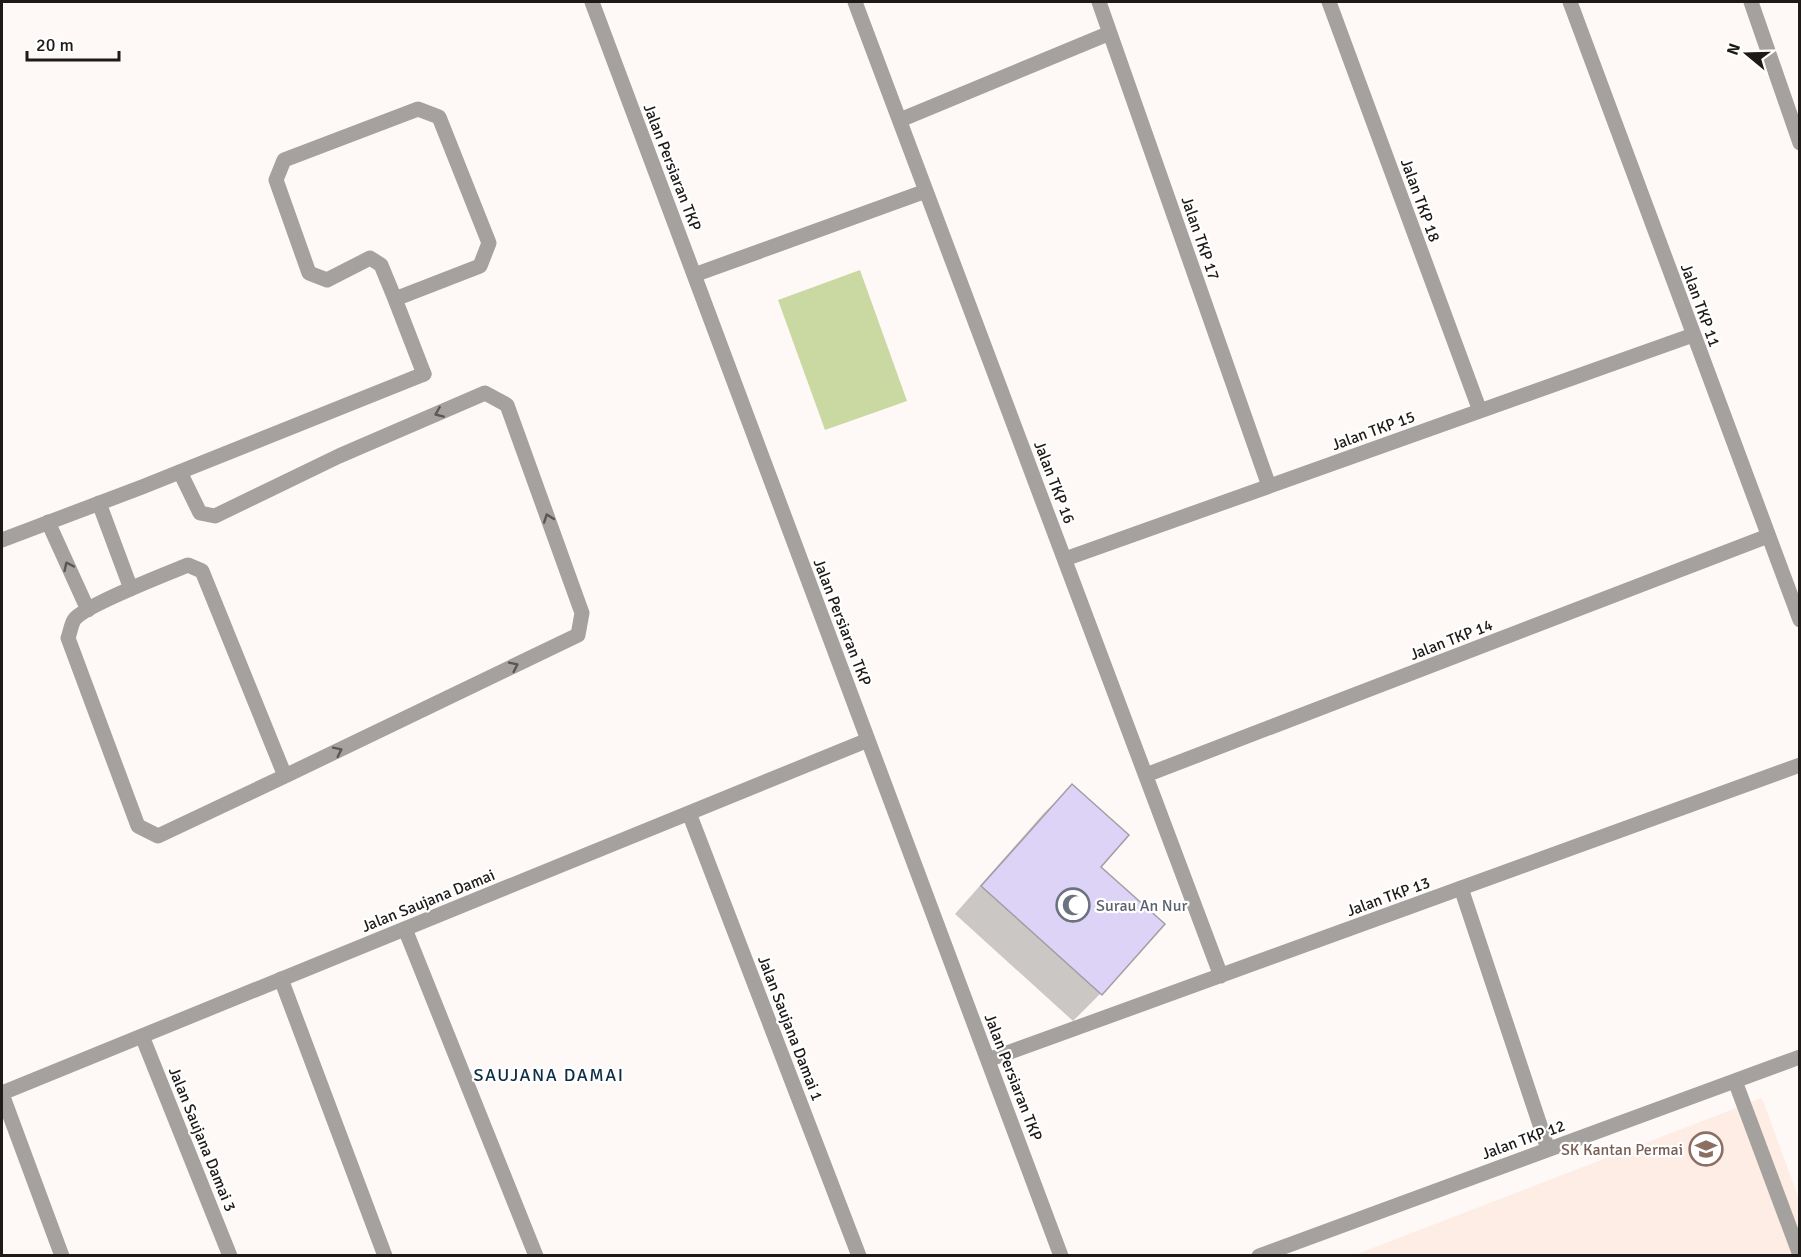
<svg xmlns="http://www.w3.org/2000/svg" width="1801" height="1257" viewBox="0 0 1801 1257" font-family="Signika,sans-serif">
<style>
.built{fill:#feede4}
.green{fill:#cad9a2}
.shadow{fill:#0003}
.building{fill:#dcd3f6;stroke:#a09ea5;stroke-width:1.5}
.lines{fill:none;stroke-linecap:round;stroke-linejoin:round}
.service{stroke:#a4a19e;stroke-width:15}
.minor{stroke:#a4a19e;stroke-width:15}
.oneway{stroke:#5a5754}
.labels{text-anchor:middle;stroke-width:4.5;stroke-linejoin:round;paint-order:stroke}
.street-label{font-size:16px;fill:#1d1a18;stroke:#fff}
.worship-label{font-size:16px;fill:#5b616d;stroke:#fff;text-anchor:start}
.education-label{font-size:16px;fill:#785e54;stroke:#fff;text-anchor:end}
.neighbourhood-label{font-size:18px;letter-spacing:1.5px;fill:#0a2f47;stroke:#fff}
</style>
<rect width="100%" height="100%" fill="#fef9f6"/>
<path class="built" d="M 1762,1098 L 1799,1199 L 1799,1255 L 1352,1256 Z"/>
<path class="green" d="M 860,270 L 907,401 L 825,430 L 778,300 Z"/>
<path class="shadow" d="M 1072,786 L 1099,867 L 1100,994 L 1073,1021 L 955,914 L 1044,813 Z"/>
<path class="building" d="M 1072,784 L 1129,835 L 1101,867 L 1165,924 L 1102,995 L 981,886 Z"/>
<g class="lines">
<path class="service" d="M 1751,2 L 1800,143
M 395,299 L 381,265 L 370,258 L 327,280 L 309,273 L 276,180 L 284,160 L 418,109 L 439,117 L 489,243 L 480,266 L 395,299 L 424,374
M 180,472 L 200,513 L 215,516 L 339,456 L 485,393 L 507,405 L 582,613 L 578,635 L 285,776
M 99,503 L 131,589
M 48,522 L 88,610
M 188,565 L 202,571 L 285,776 L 158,836 L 138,826 L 68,638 C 70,633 71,625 74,620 C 83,606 169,573 188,565 Z
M 1461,888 L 1548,1149
M 281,979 L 385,1256
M 2,1094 L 62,1256"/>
<path class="minor" d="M 592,2 L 1061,1256
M 855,2 L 1221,976
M 1099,2 L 1269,486
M 1329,2 L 1480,411
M 1570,2 L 1800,620
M 900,120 L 1110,33
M 694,275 L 926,191
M 2,540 L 142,487 L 424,374
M 1065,559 L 1693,335
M 1146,775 L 1768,536
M 689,813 L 859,1256
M 405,929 L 536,1256
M 142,1036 L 230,1256
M 988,1060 L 1800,765
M 1735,1081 L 1800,1255
M 2,1093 L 868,740
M 1259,1256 L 1800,1057"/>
</g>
<defs><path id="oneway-chevron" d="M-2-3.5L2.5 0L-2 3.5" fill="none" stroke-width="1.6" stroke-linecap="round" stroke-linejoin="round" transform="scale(1.5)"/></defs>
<g class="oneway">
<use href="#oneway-chevron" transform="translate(439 413) rotate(157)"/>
<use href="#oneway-chevron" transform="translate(548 518) rotate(-110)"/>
<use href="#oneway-chevron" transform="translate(68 566) rotate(-115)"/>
<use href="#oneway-chevron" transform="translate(514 666) rotate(-26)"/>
<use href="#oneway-chevron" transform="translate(338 751) rotate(-26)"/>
</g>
<defs>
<symbol id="mosque-ring" viewBox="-11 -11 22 22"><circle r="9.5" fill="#fff" stroke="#6b7280" stroke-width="1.5"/><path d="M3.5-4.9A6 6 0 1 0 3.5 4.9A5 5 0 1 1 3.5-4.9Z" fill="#6b7280"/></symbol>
<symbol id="school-ring" viewBox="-11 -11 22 22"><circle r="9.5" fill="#fff" stroke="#8d6e63" stroke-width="1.5"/><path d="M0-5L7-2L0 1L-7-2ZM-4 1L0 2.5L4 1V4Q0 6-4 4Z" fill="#8d6e63"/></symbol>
</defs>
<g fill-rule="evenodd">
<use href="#mosque-ring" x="1054" y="886" width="38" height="38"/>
<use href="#school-ring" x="1687" y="1130" width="38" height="38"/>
</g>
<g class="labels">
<g class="street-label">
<text transform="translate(673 167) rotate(69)" y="6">Jalan Persiaran TKP</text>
<text transform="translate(1421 200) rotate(70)" y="6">Jalan TKP 18</text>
<text transform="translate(1201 238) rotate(71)" y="6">Jalan TKP 17</text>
<text transform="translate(1701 305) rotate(70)" y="6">Jalan TKP 11</text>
<text transform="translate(1373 430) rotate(-20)" y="6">Jalan TKP 15</text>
<text transform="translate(1055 482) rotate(69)" y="6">Jalan TKP 16</text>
<text transform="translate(843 622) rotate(69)" y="6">Jalan Persiaran TKP</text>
<text transform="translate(1451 639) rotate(-21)" y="6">Jalan TKP 14</text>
<text transform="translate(1388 896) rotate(-20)" y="6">Jalan TKP 13</text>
<text transform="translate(428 900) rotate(-22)" y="6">Jalan Saujana Damai</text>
<text transform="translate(791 1028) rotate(69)" y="6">Jalan Saujana Damai 1</text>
<text transform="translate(1014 1077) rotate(69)" y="6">Jalan Persiaran TKP</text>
<text transform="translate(203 1139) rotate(68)" y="6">Jalan Saujana Damai 3</text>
<text transform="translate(1523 1139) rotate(-20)" y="6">Jalan TKP 12</text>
</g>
<g class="worship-label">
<text x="1096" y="911">Surau An Nur</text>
</g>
<g class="education-label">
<text x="1683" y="1155">SK Kantan Permai</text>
</g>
<g class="neighbourhood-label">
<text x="549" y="1081">SAUJANA DAMAI</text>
</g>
</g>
<rect width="1801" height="1257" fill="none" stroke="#1d1a18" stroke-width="6"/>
<g transform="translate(1747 54) rotate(289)" stroke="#ffffff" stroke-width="4.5" paint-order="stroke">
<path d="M0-4.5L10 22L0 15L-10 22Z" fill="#1d1a18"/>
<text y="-9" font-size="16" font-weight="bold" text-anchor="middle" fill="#1d1a18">N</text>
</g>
<path d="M27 51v9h92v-9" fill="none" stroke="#1d1a18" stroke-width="3"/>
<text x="36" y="51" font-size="18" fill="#1d1a18" stroke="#ffffff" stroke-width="4.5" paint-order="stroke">20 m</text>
</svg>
